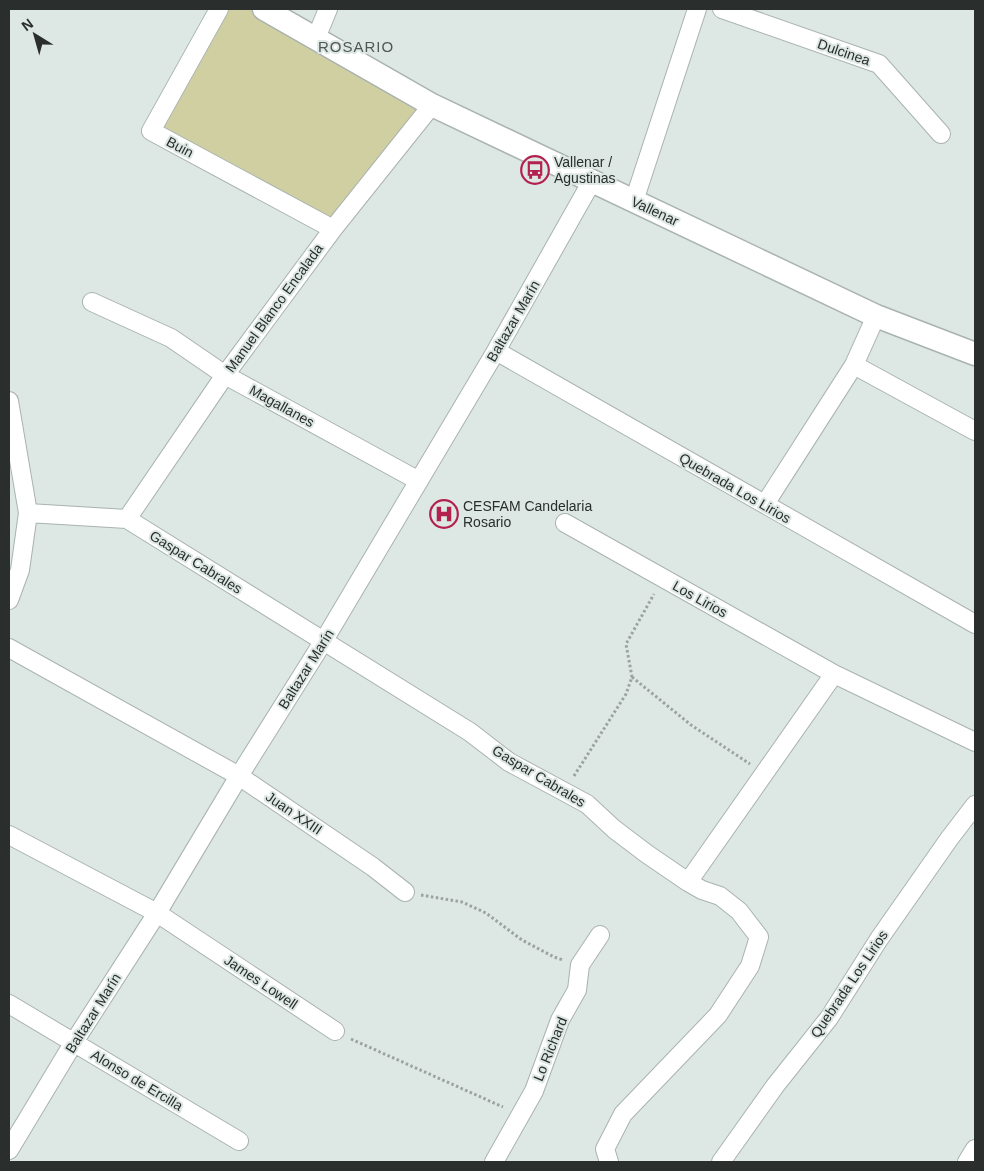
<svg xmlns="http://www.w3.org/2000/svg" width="984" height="1171" viewBox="0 0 984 1171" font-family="Arial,sans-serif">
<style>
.green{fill:#d0cfa1}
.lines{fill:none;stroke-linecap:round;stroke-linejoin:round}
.minor-casing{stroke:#a9b3af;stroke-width:20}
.tertiary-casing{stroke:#a9b3af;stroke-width:25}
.path{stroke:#9ba3a0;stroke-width:3;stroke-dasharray:2.5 2.5;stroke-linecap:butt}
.minor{stroke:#fff;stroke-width:18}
.tertiary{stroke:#fff;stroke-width:22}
.labels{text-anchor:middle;stroke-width:4;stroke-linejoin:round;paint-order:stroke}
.street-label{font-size:14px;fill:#2a2e2d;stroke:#dde7e3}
.poi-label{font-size:14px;fill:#2a2e2d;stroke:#dde7e3;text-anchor:start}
.neighbourhood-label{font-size:15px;letter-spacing:1px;fill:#505855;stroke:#dde7e3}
</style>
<rect width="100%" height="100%" fill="#dde7e3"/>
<path class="green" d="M 219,9 L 264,9 L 432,105 L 333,229 L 151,131 Z"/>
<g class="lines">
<defs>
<path id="minor" d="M 219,9 L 151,131 L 333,229
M 722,9 L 879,64 L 941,134
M 316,38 L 328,9
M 634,201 L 697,9
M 92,302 L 171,338 L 225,375 L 419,481
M 496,351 L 975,624
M 854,365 L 975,431
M 9,401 L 28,513 L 20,570 L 9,600
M 765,504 L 854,365 L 876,316
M 28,513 L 127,519 L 470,732 L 509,762 L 587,804 L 614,829 L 647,854 L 688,882 L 702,890 L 720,896 L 739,911 L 759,937 L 750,966 L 718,1015 L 623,1114 L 605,1149 L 609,1162
M 127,519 L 225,375 L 333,229 L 432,105
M 565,523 L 834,674 L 975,742
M 9,648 L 239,776 L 373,867 L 405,892
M 9,835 L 157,913 L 335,1031
M 688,882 L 834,674
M 9,1004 L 239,1141
M 9,1150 L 74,1042 L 157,913 L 239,776 L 323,642 L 496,351 L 592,181
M 494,1162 L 534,1091 L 560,1020 L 577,990 L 580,965 L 600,935
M 721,1162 L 775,1086 L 829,1018 L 879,939 L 949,839 L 975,805
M 967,1162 L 975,1149"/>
<path id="tertiary" d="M 264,9 L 432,105 L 876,316 L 975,354"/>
</defs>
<use href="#minor" class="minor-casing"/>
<use href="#tertiary" class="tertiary-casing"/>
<path class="path" d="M 632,677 L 691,725 L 750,764
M 574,776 L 626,694 L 632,677 L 626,644 L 654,594
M 421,895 L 462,902 L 486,913 L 522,940 L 554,957 L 563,960
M 351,1039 L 503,1107"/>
<use href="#minor" class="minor"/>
<use href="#tertiary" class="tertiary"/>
</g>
<defs>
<symbol id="bus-ring" viewBox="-11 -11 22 22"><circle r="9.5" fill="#dde7e3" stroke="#b3224e" stroke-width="1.5"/><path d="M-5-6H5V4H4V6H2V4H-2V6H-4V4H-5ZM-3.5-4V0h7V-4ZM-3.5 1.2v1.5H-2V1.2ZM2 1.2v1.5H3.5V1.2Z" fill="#b3224e"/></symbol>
<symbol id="hospital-ring" viewBox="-11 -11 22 22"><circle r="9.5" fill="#dde7e3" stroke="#b3224e" stroke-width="1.5"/><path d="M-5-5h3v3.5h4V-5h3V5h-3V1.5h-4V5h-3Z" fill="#b3224e"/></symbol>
</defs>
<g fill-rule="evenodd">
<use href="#bus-ring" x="519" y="154" width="32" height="32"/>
<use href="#hospital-ring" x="428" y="498" width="32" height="32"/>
</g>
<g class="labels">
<g class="street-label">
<text transform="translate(844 52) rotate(19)" y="5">Dulcinea</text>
<text transform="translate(180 147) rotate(28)" y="5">Buin</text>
<text transform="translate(655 211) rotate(25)" y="5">Vallenar</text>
<text transform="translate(274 308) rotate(-54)" y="5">Manuel Blanco Encalada</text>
<text transform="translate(513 321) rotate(-60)" y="5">Baltazar Marín</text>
<text transform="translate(282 406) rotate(29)" y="5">Magallanes</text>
<text transform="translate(735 488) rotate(30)" y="5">Quebrada Los Lirios</text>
<text transform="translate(196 562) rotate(32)" y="5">Gaspar Cabrales</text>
<text transform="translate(700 599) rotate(29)" y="5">Los Lirios</text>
<text transform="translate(306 669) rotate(-58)" y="5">Baltazar Marín</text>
<text transform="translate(539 776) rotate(31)" y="5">Gaspar Cabrales</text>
<text transform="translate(294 813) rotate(34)" y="5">Juan XXIII</text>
<text transform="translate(261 982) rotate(34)" y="5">James Lowell</text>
<text transform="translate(849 984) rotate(-56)" y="5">Quebrada Los Lirios</text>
<text transform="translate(93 1013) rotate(-58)" y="5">Baltazar Marín</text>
<text transform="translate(550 1049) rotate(-68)" y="5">Lo Richard</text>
<text transform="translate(137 1080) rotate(31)" y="5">Alonso de Ercilla</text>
</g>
<g class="poi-label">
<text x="554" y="167">Vallenar /<tspan x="554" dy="16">Agustinas</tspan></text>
<text x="463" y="511">CESFAM Candelaria<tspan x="463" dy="16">Rosario</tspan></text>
</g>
<g class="neighbourhood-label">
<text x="356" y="52">ROSARIO</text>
</g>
</g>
<rect width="984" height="1171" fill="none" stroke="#2a2e2d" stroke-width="20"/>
<g transform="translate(35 35) rotate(323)" stroke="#dde7e3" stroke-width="4" paint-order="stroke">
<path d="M0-4L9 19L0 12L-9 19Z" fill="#2a2e2d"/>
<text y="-8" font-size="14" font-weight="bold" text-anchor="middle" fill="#2a2e2d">N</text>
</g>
</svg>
